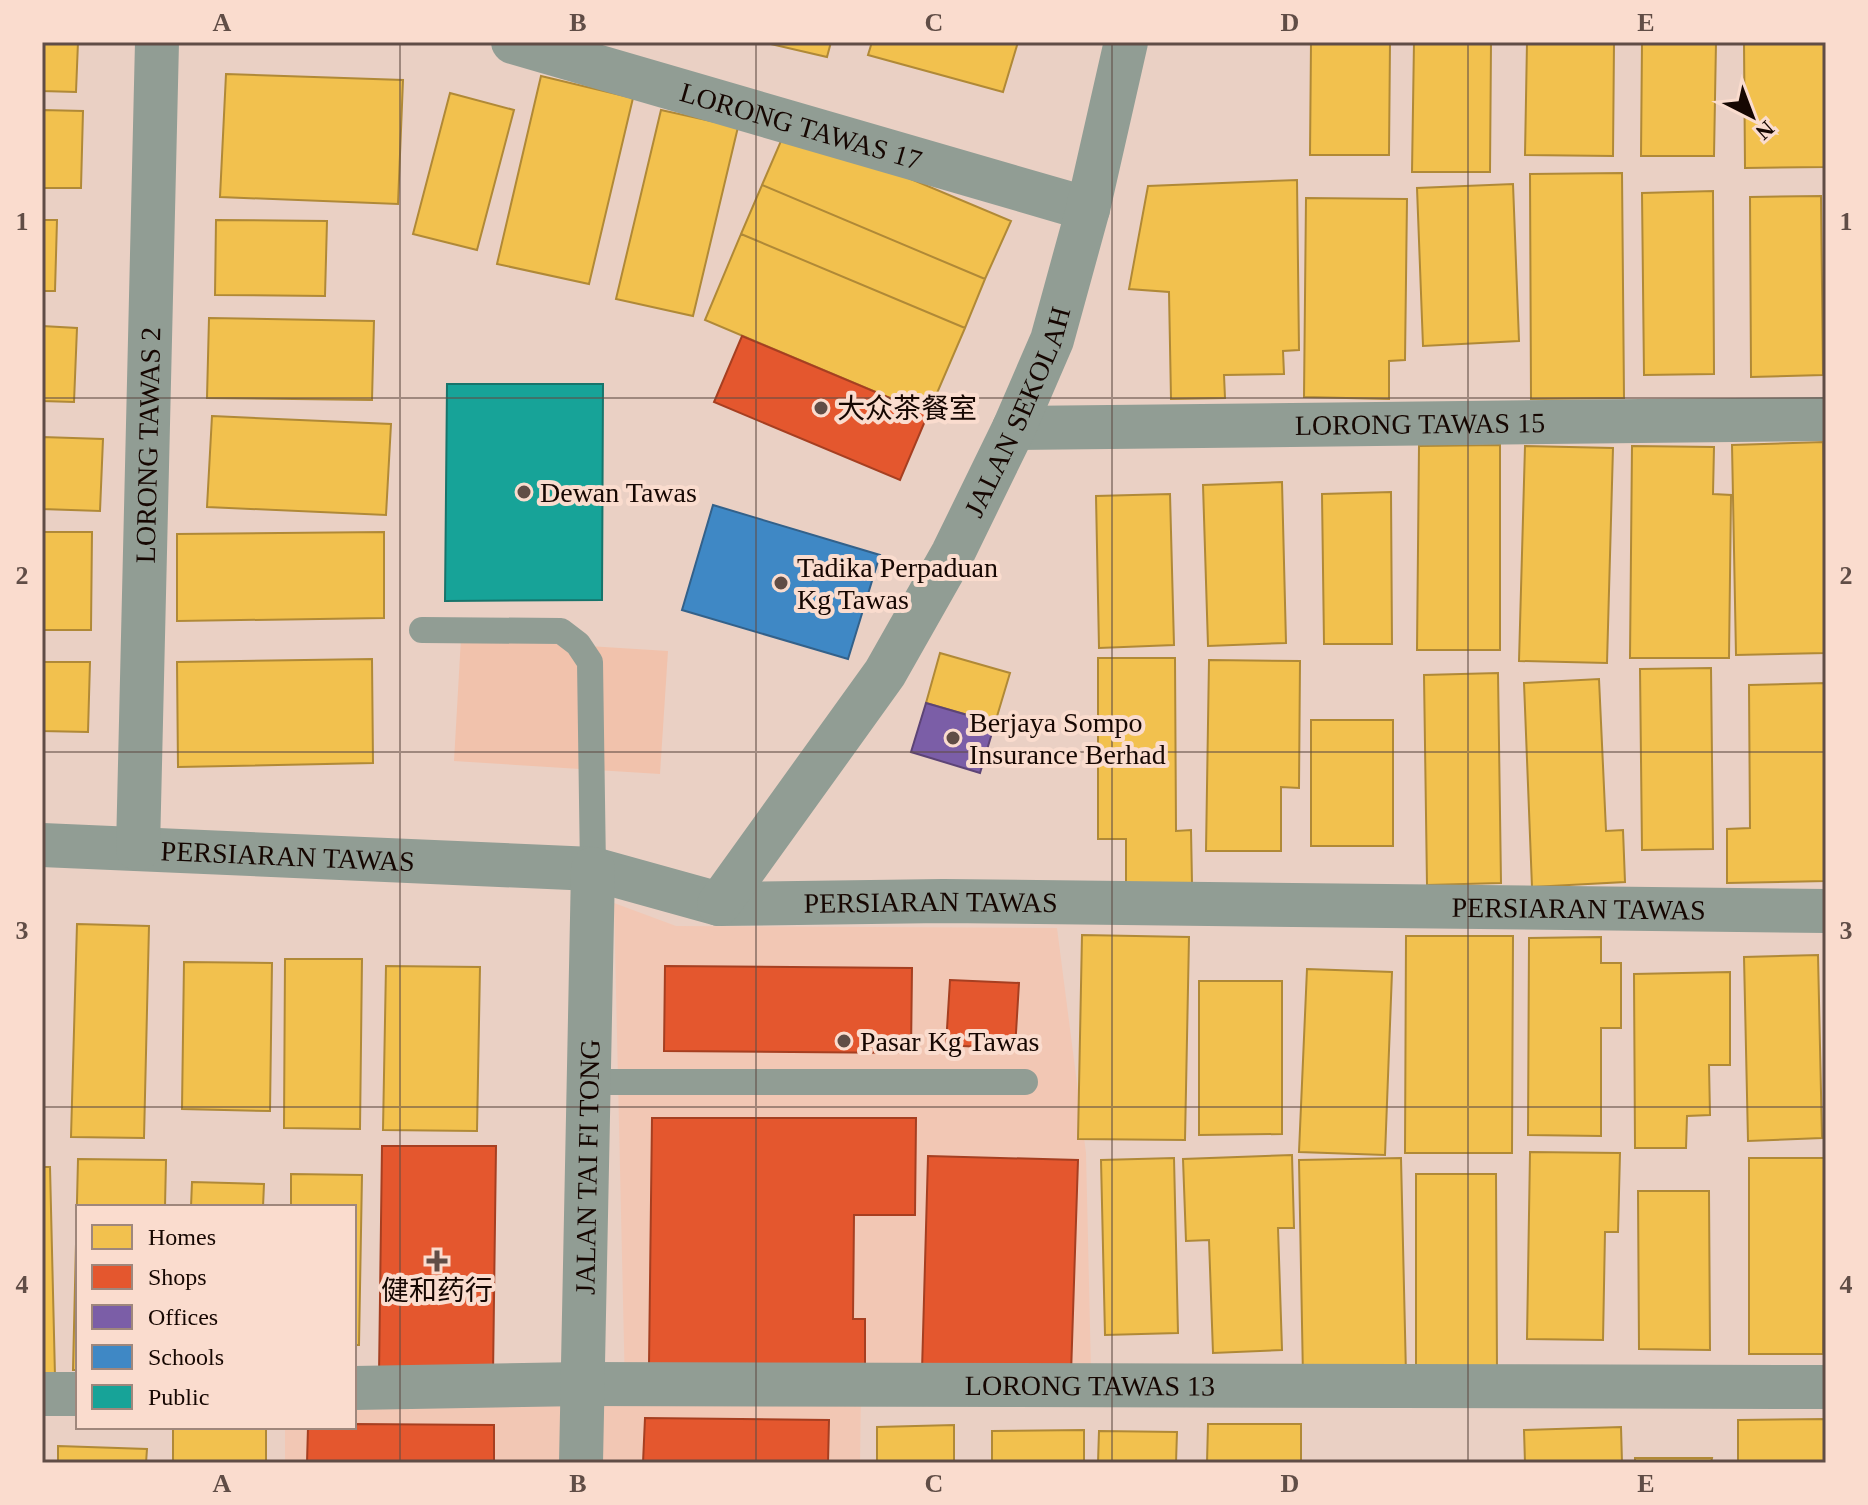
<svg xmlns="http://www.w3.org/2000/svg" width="1868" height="1505" viewBox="0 0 1868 1505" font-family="'Times New Roman','Noto Sans SC',serif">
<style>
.built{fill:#f2c7b4}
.green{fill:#f1c2ac}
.homes{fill:#f2c14e;stroke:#b08937;stroke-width:2}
.shops{fill:#e4572e;stroke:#a63f21;stroke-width:2}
.offices{fill:#7b5ea7;stroke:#5d4476;stroke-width:2}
.schools{fill:#3f88c5;stroke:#33618a;stroke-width:2}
.public{fill:#17a398;stroke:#17746b;stroke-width:2}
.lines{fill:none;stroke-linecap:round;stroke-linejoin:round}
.lane{stroke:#919d94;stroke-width:26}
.street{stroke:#919d94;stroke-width:44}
.grid{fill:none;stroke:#604d46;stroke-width:2;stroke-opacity:0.55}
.poi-dot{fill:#604d46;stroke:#fadcce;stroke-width:3}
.labels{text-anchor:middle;stroke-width:8;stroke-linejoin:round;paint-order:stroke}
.street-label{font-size:28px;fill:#160702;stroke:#fadcce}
.poi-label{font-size:28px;fill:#160702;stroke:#fadcce;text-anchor:start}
.neatline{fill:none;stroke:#604d46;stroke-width:3}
.grid-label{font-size:26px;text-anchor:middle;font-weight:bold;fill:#604d46}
</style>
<rect width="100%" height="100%" fill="#ead0c4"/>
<path class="built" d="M 614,903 L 676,926 L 1057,928 L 1086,1153 L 1091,1371 L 861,1391 L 860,1463 L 285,1463 L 285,1427 L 354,1427 L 354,1387 L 625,1389 Z"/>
<path class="green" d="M 461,638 L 668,651 L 660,774 L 454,761 Z"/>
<path class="homes" d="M 42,42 L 78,42 L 76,92 L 42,91 Z
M 762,42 L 831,42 L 827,57 Z
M 872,42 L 1018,42 L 1003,92 L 868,55 Z
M 1311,42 L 1390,42 L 1389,155 L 1310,155 Z
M 1414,42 L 1491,42 L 1490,172 L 1412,172 Z
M 1527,42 L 1614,42 L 1613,156 L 1525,155 Z
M 1642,42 L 1716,42 L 1714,156 L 1641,156 Z
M 1744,42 L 1826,42 L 1826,167 L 1745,168 Z
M 226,74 L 403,80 L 398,204 L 220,197 Z
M 541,76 L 633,98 L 589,284 L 497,264 Z
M 450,93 L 514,110 L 477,250 L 413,234 Z
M 42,110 L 83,111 L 81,188 L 42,188 Z
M 661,110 L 738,127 L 693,316 L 616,299 Z
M 787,127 L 1011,221 L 985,279 L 762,185 Z
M 1622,173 L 1624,398 L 1531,399 L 1530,174 Z
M 1297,180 L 1299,350 L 1283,351 L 1284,374 L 1224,375 L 1225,398 L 1171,399 L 1169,292 L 1129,289 L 1148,186 Z
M 1513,184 L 1519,341 L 1423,346 L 1417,188 Z
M 762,185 L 985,279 L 965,328 L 741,234 Z
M 1713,191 L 1714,374 L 1644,375 L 1642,193 Z
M 1821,196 L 1823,375 L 1751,377 L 1750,197 Z
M 1306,198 L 1407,199 L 1405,360 L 1389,361 L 1389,399 L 1304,397 Z
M 42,220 L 57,220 L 55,291 L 42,291 Z
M 216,220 L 327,221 L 325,296 L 215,295 Z
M 741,234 L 965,328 L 928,414 L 705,320 Z
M 209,318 L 374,321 L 372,400 L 207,398 Z
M 42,326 L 77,328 L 74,402 L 42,401 Z
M 212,416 L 391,424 L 386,515 L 207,507 Z
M 42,437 L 103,439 L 100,511 L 42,509 Z
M 1823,442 L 1826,653 L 1736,655 L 1732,445 Z
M 1500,445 L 1500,650 L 1417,650 L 1419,446 Z
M 1525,446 L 1613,448 L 1607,663 L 1519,661 Z
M 1632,446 L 1714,447 L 1713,494 L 1731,495 L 1729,658 L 1630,658 Z
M 1282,482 L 1286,643 L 1208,646 L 1203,485 Z
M 1391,492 L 1392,644 L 1324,644 L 1322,494 Z
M 1170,494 L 1174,645 L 1099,648 L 1096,496 Z
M 42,532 L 92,532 L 91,630 L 42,630 Z
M 384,532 L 384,618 L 177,621 L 177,534 Z
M 940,653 L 1010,673 L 995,723 L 926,703 Z
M 1098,658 L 1175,658 L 1176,831 L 1191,830 L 1192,883 L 1126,883 L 1126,839 L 1098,839 Z
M 372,659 L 373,763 L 178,767 L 177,662 Z
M 1209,660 L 1300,661 L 1299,788 L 1281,787 L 1281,851 L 1206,851 Z
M 42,662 L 90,662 L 88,732 L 42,731 Z
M 1711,668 L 1713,849 L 1642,850 L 1640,669 Z
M 1498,673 L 1501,883 L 1427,885 L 1424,675 Z
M 1599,679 L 1606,831 L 1623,830 L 1625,882 L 1532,887 L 1524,683 Z
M 1826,683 L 1826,881 L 1727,883 L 1727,829 L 1750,828 L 1749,685 Z
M 1311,720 L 1393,720 L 1393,846 L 1311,846 Z
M 77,924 L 149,926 L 144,1138 L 71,1137 Z
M 1082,935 L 1189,937 L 1185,1140 L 1078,1139 Z
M 1406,936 L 1513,936 L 1512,1153 L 1405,1153 Z
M 1601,937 L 1601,963 L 1621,963 L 1621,1028 L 1601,1028 L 1601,1136 L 1528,1135 L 1529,938 Z
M 1818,955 L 1822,1138 L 1748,1141 L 1744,957 Z
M 285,959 L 362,959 L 360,1129 L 284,1128 Z
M 184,962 L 272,963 L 270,1111 L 182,1109 Z
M 386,966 L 480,967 L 477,1131 L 383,1130 Z
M 1307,969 L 1392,972 L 1385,1155 L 1299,1152 Z
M 1730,972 L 1730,1065 L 1709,1065 L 1710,1115 L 1687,1116 L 1686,1148 L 1635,1148 L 1634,974 Z
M 1199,981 L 1282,981 L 1282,1134 L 1199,1135 Z
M 1530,1152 L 1620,1153 L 1618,1232 L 1605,1232 L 1603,1340 L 1527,1339 Z
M 1292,1155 L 1294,1228 L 1278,1228 L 1282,1350 L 1213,1353 L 1209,1240 L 1186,1241 L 1183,1159 Z
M 1174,1158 L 1178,1333 L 1105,1335 L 1101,1160 Z
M 1401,1158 L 1406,1375 L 1303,1378 L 1299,1160 Z
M 1749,1158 L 1824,1158 L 1823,1354 L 1749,1354 Z
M 78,1159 L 166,1160 L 165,1207 L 78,1207 L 78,1370 L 73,1370 Z
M 42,1167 L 50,1167 L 55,1376 L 42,1377 Z
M 291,1174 L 362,1175 L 359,1345 L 354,1345 L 354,1207 L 291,1207 Z
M 1416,1174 L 1496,1174 L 1497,1372 L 1416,1373 Z
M 192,1182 L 264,1184 L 263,1207 L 191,1207 Z
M 1638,1191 L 1709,1191 L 1710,1350 L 1639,1349 Z
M 1826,1419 L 1826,1463 L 1738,1463 L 1738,1420 Z
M 1208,1424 L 1301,1424 L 1301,1463 L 1207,1463 Z
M 954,1425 L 954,1463 L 877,1463 L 877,1427 Z
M 173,1427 L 266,1427 L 266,1463 L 173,1463 Z
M 1621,1427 L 1622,1463 L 1525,1463 L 1524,1430 Z
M 1084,1430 L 1084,1463 L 992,1463 L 992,1431 Z
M 1099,1431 L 1177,1432 L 1176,1463 L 1098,1463 Z
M 58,1446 L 147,1449 L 146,1463 L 58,1463 Z
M 1635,1458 L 1712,1458 L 1711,1463 L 1635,1463 Z"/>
<path class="shops" d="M 742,336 L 928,414 L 900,480 L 714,402 Z
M 665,966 L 912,968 L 911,1053 L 664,1051 Z
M 950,980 L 1019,983 L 1015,1049 L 946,1045 Z
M 652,1118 L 916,1118 L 915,1215 L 854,1215 L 853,1319 L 865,1319 L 865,1366 L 649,1365 Z
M 382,1146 L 496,1146 L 493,1375 L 379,1375 Z
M 928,1156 L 1078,1160 L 1071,1374 L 922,1371 Z
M 645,1418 L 829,1420 L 828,1463 L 643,1463 Z
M 354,1424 L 494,1425 L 494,1463 L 307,1463 L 308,1427 L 354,1427 Z"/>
<path class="offices" d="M 926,703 L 995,723 L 980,773 L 911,752 Z"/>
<path class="schools" d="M 713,505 L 880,555 L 848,659 L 682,610 Z"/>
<path class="public" d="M 447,384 L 603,384 L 602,600 L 445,601 Z"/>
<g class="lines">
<path class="lane" d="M 422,630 L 561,631 L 578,644 L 590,662 L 593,869
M 589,1082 L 1025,1082"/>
<g class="street">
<path id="s1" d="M 513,42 L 1088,209"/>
<path id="s2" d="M 1014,428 L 1826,419"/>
<path id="s3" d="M 42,845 L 593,869 L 719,904 L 943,901 L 1826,911"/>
<path id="s4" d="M 138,849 L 157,42"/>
<path id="s5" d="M 719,904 L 885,673 L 953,553 L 1014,428 L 1052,340 L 1088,209 L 1126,42"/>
<path id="s6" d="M 354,1388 L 583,1384 L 1826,1387"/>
<path d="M 42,1394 L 78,1394"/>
<path id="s7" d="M 581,1463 L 593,869"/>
</g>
</g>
<path class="grid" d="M 400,42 L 400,1463M 756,42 L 756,1463M 1112,42 L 1112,1463M 1468,42 L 1468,1463M 42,398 L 1826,398M 42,752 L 1826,752M 42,1107 L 1826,1107"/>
<g class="poi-dot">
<circle cx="821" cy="408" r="8"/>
<circle cx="524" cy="492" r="8"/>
<circle cx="781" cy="583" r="8"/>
<circle cx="953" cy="738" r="8"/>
<circle cx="844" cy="1041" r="8"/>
<path d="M433 1249h8v8h8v8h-8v8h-8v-8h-8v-8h8z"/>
</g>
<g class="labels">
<g class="street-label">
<text dy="10" stroke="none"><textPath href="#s1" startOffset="300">LORONG TAWAS 17</textPath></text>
<text dy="10" stroke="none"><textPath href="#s5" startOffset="578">JALAN SEKOLAH</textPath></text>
<text dy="10" stroke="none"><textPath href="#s2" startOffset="406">LORONG TAWAS 15</textPath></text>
<text dy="10" stroke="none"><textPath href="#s4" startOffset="404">LORONG TAWAS 2</textPath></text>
<text dy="10" stroke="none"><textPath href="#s3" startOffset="246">PERSIARAN TAWAS</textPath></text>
<text dy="10" stroke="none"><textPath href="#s3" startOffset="894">PERSIARAN TAWAS</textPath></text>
<text dy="10" stroke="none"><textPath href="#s3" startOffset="1542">PERSIARAN TAWAS</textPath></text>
<text dy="10" stroke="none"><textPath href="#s7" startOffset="296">JALAN TAI FI TONG</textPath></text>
<text dy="10" stroke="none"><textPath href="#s6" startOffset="736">LORONG TAWAS 13</textPath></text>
</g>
<g class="poi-label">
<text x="837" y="418">大众茶餐室</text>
<text x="540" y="502">Dewan Tawas</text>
<text x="797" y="577">Tadika Perpaduan<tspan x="797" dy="32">Kg Tawas</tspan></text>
<text x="969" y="732">Berjaya Sompo<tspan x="969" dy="32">Insurance Berhad</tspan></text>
<text x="860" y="1051">Pasar Kg Tawas</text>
<text x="437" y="1300" text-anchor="middle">健和药行</text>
</g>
</g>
<rect width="1868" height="1505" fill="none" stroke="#fadcce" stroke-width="88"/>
<rect x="76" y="1205" width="280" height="224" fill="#fadcce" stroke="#9f877c" stroke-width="2"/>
<rect x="92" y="1225" width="40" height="24" fill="#f2c14e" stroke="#9f877c" stroke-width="2"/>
<text x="148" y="1245" font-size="24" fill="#160702">Homes</text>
<rect x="92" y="1265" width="40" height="24" fill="#e4572e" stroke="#9f877c" stroke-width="2"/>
<text x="148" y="1285" font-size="24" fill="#160702">Shops</text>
<rect x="92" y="1305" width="40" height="24" fill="#7b5ea7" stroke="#9f877c" stroke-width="2"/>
<text x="148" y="1325" font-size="24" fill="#160702">Offices</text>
<rect x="92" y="1345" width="40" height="24" fill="#3f88c5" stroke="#9f877c" stroke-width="2"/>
<text x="148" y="1365" font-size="24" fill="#160702">Schools</text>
<rect x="92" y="1385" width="40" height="24" fill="#17a398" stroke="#9f877c" stroke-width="2"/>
<text x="148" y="1405" font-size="24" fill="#160702">Public</text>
<g transform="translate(1752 116) rotate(138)" stroke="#fadcce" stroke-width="6" paint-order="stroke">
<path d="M0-6L14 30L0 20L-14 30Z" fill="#160702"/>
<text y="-12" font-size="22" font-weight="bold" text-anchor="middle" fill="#160702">N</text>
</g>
<rect x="44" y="44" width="1780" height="1417" class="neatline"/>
<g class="grid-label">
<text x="222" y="31">A</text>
<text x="578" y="31">B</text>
<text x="934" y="31">C</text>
<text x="1290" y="31">D</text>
<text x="1646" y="31">E</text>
<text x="22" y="230">1</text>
<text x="1846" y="230">1</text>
<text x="22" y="584">2</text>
<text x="1846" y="584">2</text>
<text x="22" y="939">3</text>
<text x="1846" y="939">3</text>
<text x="22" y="1293">4</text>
<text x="1846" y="1293">4</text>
<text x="222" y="1492">A</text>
<text x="578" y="1492">B</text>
<text x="934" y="1492">C</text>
<text x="1290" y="1492">D</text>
<text x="1646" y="1492">E</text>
</g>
</svg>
